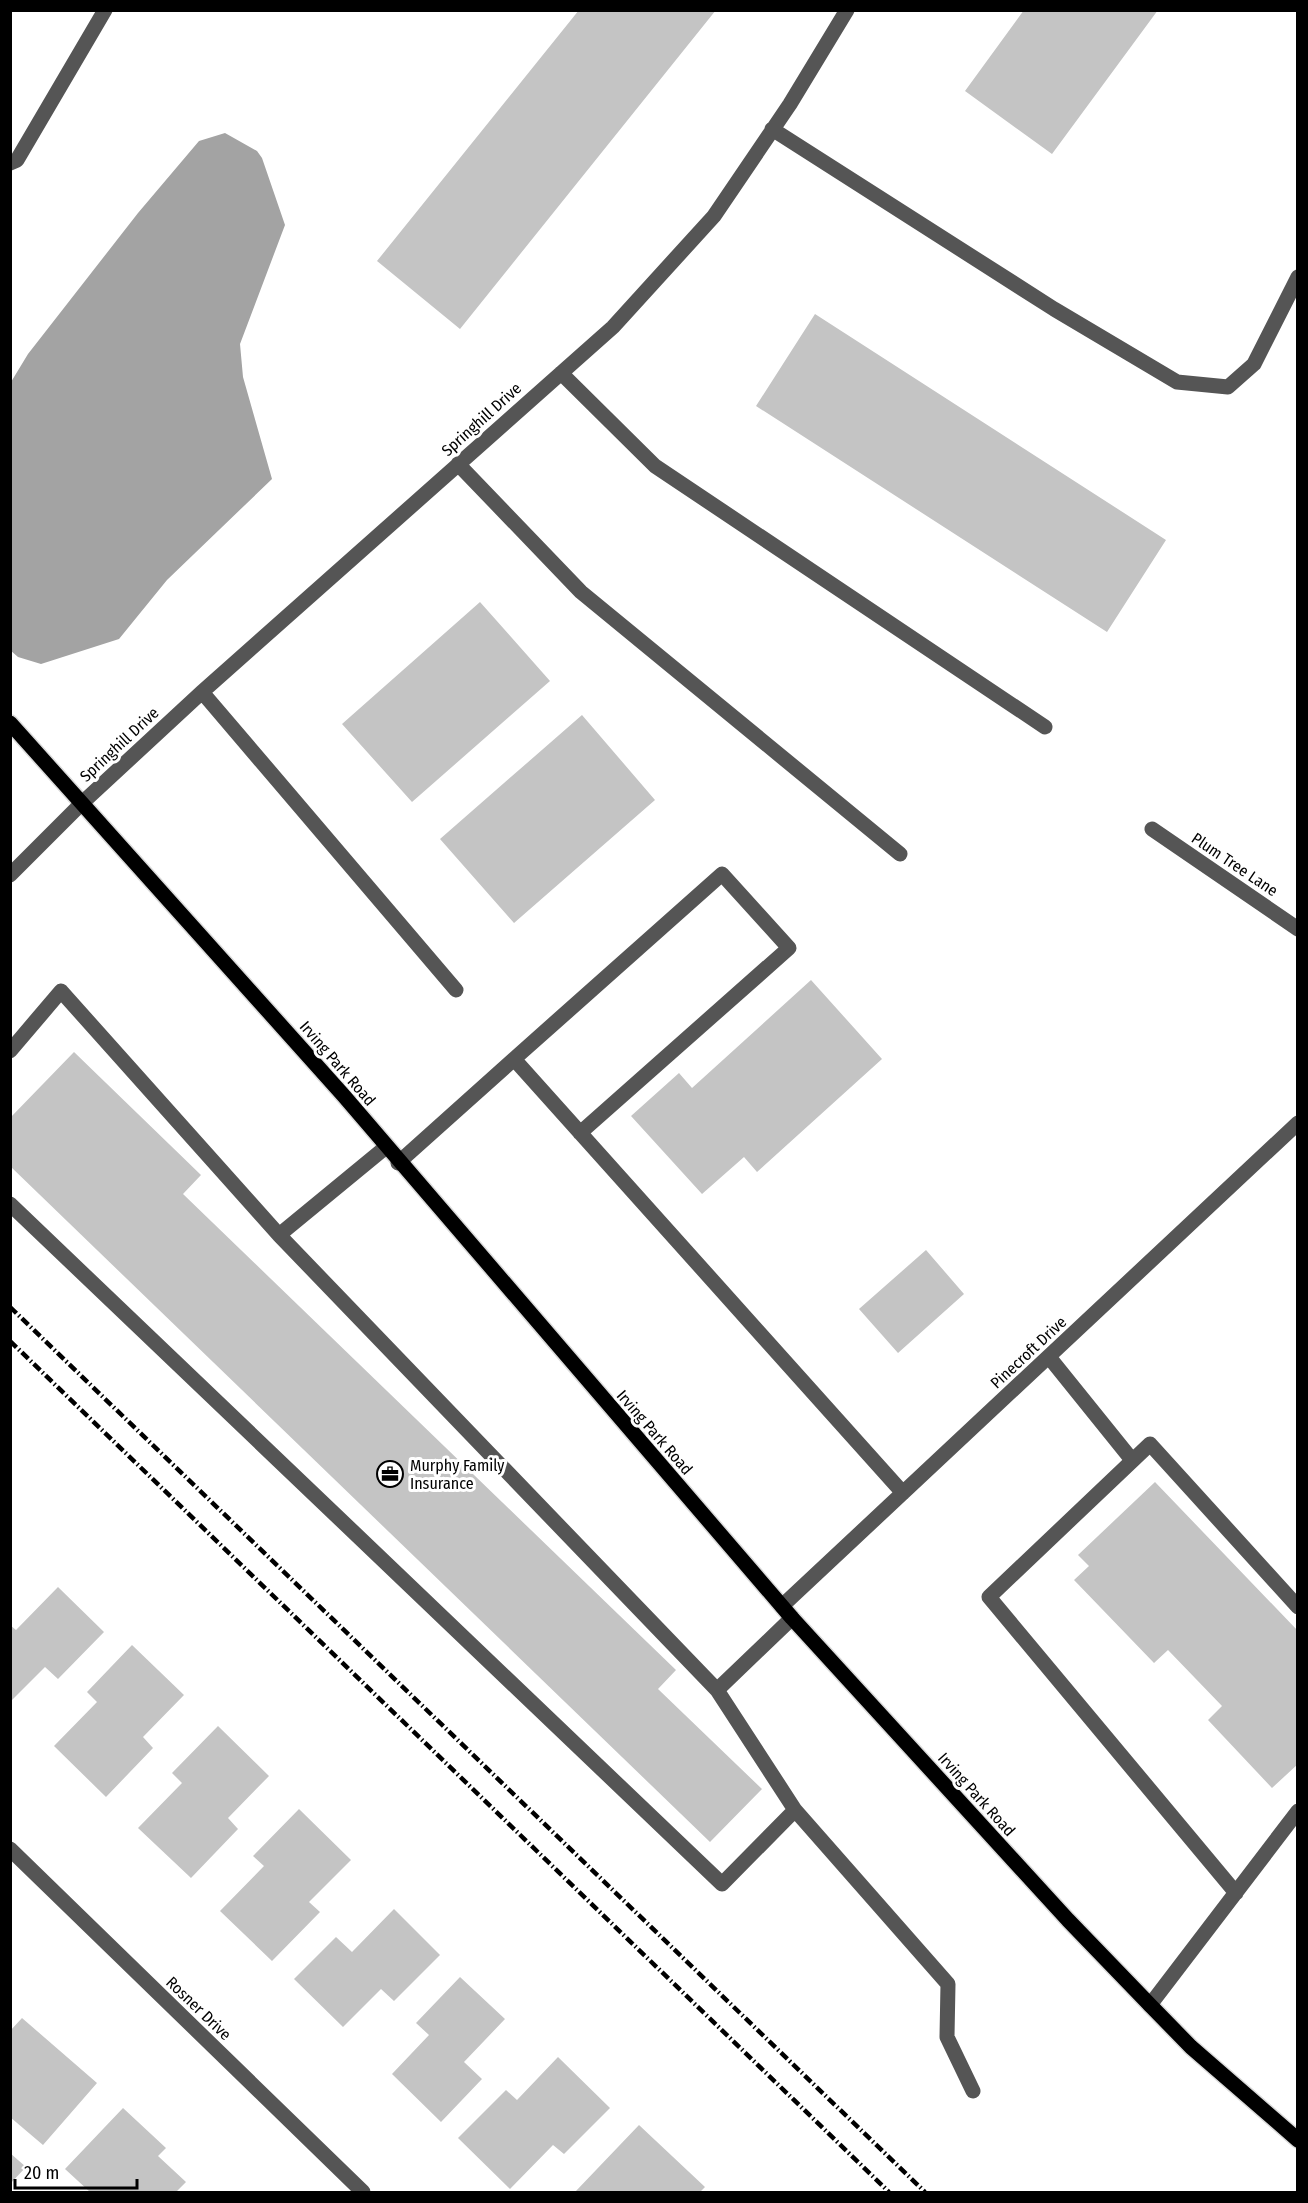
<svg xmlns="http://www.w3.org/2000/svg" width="1308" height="2203" viewBox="0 0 1308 2203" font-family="'Fira Sans Condensed',sans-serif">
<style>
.water{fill:#a3a3a3}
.building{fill:#c4c4c4}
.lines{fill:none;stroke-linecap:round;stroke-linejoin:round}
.major-casing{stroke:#dbdbdb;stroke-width:18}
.minor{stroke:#555;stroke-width:15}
.major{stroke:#000;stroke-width:15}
.rail{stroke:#000;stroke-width:4.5;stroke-dasharray:9 3 1.5 3;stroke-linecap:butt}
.labels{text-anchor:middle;stroke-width:6;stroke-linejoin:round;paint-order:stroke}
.street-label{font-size:16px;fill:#000;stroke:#fff}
.poi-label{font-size:16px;fill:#000;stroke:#fff;text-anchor:start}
</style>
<rect width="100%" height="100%" fill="#fff"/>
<path class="water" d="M 225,133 L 257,151 L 262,158 L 285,225 L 240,344 L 243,377 L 272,479 L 167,580 L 119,639 L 41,664 L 18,657 L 10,650 L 11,382 L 28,354 L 138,213 L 199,141 Z"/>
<path class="building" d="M 579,10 L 716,10 L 460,329 L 377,261 Z
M 1024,10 L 1158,10 L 1052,154 L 965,91 Z
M 815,314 L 1166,540 L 1107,632 L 756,406 Z
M 480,602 L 550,681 L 412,802 L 342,724 Z
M 582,715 L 655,800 L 514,923 L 440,839 Z
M 811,980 L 882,1059 L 757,1172 L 744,1157 L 702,1194 L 631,1116 L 679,1073 L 692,1088 Z
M 74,1052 L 201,1175 L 183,1194 L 676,1670 L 658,1689 L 762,1789 L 710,1842 L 10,1166 L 10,1118 Z
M 926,1250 L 964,1294 L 898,1353 L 859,1309 Z
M 1155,1482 L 1298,1631 L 1298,1764 L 1272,1788 L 1208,1720 L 1222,1706 L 1168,1650 L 1154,1663 L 1074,1580 L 1089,1566 L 1078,1555 Z
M 58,1587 L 104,1632 L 58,1679 L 45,1667 L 10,1702 L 10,1625 L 16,1630 Z
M 132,1645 L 184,1695 L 143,1737 L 153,1748 L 106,1797 L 54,1746 L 97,1702 L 87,1692 Z
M 218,1726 L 269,1776 L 228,1818 L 238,1829 L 191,1878 L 138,1828 L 182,1783 L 172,1773 Z
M 299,1809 L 351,1860 L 309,1902 L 320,1912 L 272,1961 L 220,1911 L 264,1866 L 253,1856 Z
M 394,1909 L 440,1955 L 394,2001 L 381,1989 L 343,2027 L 294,1979 L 336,1937 L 352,1952 Z
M 460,1977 L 505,2019 L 464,2062 L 482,2079 L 441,2122 L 392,2074 L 429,2035 L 416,2023 Z
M 22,2018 L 97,2083 L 43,2145 L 10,2117 L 10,2031 Z
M 558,2057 L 610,2108 L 564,2154 L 553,2145 L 510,2189 L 458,2138 L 506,2090 L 517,2100 Z
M 123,2108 L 166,2148 L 158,2156 L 186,2182 L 176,2192 L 90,2192 L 65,2169 Z
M 639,2125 L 705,2187 L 700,2192 L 575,2192 Z
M 10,2153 L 26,2167 L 10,2184 Z"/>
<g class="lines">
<defs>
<path id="major" d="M 10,723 L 344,1096 L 792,1618 L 1068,1920 L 1150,2005 L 1191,2047 L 1298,2140"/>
</defs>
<use href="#major" class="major-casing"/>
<path class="minor" d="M 772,129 L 1054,309 L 1177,382 L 1228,387 L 1254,364 L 1298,277
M 10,163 L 17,160 L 105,10
M 561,373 L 655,466 L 1045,727
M 458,464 L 581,592 L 900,854
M 202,692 L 456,990
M 1152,829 L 1298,929
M 10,875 L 81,804 L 202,692 L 613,327 L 714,216 L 790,104 L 847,10
M 10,1051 L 61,991 L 279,1235 L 717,1690
M 580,1133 L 789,948 L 722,874 L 514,1059 L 903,1493
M 398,1163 L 514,1059
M 10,1204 L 722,1884 L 795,1810
M 279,1235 L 386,1147
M 1049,1357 L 1132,1460
M 782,1606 L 1298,1123
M 792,1618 L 717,1690 L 795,1810 L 948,1984 L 947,2037 L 973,2091
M 10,1849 L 363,2192
M 1236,1893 L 989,1597 L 1150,1444 L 1298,1607
M 1150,2005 L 1298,1811"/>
<use href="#major" class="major"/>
<path class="rail" d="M 10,1307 L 925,2192
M 10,1341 L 889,2192"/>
</g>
<defs>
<symbol id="office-ring" viewBox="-11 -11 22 22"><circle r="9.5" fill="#fff" stroke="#000" stroke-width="1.5"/><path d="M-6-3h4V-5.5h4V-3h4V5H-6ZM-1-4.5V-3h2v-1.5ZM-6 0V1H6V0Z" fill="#000"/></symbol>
</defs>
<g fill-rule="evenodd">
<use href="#office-ring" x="375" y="1459" width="30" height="30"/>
</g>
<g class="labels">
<g class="street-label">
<text transform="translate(481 419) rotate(-42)" y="6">Springhill Drive</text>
<text transform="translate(119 744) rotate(-43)" y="6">Springhill Drive</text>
<text transform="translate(1235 864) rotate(34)" y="6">Plum Tree Lane</text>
<text transform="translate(338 1063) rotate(49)" y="6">Irving Park Road</text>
<text transform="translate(1028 1352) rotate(-43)" y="6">Pinecroft Drive</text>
<text transform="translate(655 1432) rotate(49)" y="6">Irving Park Road</text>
<text transform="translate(977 1794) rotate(48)" y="6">Irving Park Road</text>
<text transform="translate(199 2008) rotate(44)" y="6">Rosner Drive</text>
</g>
<g class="poi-label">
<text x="410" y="1471">Murphy Family<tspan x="410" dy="18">Insurance</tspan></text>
</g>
</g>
<rect width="1308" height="2203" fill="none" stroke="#000000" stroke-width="24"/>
<path d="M15 2179v9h122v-9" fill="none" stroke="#000000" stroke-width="3"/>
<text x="24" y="2179" font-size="18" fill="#000000" stroke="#ffffff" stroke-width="4.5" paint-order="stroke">20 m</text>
</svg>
